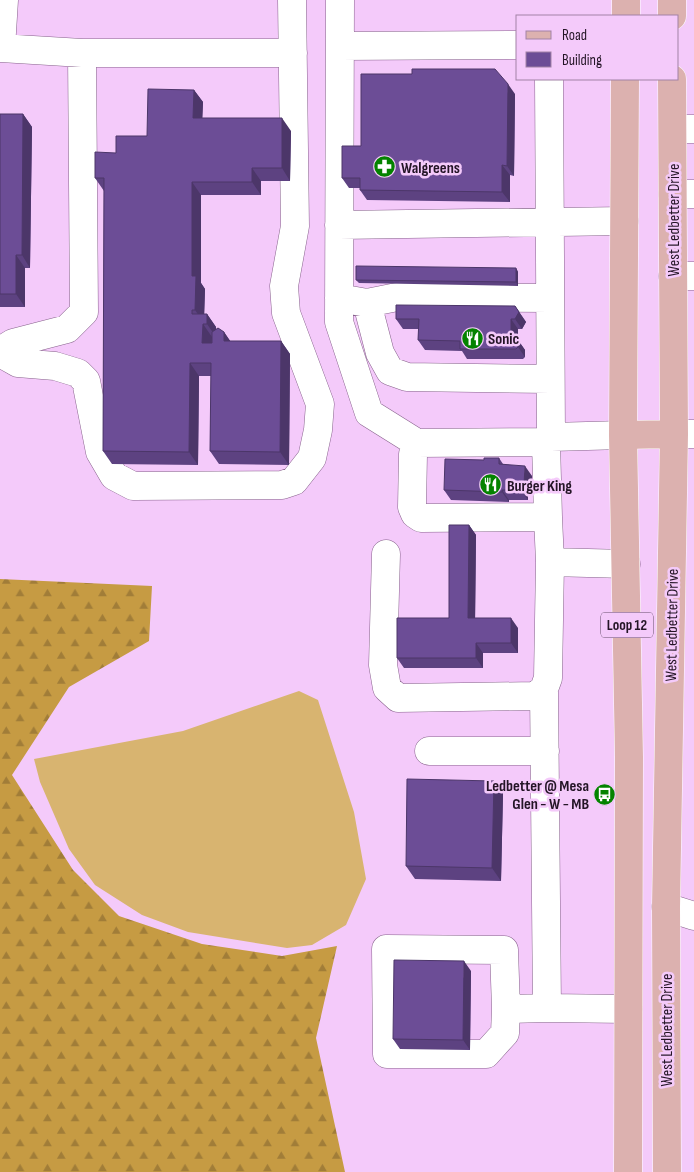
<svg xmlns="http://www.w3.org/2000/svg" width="694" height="1172" viewBox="0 0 694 1172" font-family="'Sofia Sans Condensed',sans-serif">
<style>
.forest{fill:url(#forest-firs)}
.pitch{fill:#d8b470}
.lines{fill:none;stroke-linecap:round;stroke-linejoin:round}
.minor-casing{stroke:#87628c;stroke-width:29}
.major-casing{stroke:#fff;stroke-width:29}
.minor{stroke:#fff;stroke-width:28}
.major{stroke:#dcb1af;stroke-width:28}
.wall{fill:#5d4281}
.shaded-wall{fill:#4c3669}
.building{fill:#6c4d96;stroke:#4c3669}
.labels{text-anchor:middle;stroke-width:5;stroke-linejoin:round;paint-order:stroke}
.shield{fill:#f4cafa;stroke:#624b66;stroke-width:1}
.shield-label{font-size:15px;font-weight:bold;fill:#241526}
.poi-label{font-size:16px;font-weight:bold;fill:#241526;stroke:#f4cafa;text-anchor:start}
.street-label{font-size:16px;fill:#241526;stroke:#f4cafa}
</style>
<defs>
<pattern id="forest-firs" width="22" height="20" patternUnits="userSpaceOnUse" patternTransform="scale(1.25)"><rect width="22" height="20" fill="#c69b43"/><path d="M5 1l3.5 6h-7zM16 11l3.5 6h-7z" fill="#a17d38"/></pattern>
</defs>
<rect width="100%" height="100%" fill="#f4cafa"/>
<path class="forest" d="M 0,579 L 152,586 L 149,641 L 69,687 L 12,775 L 73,870 L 119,916 L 202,944 L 282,956 L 337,946 L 316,1038 L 345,1172 L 0,1172 Z"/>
<path class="pitch" d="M 299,691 L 318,700 L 354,812 L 366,879 L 346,925 L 312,945 L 287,948 L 188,932 L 142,915 L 95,885 L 69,849 L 40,782 L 34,759 L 183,731 Z"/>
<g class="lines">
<defs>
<path id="minor" d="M 340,0 L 339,322 L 369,413 L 417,443 L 546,442 L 551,437 L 623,435
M 340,46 L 518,45
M 0,48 L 82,53 L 293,53
M 1,48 L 4,0
M 549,79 L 551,437
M 673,129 L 694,129
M 673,194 L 694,194
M 339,225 L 624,221
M 673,276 L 694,276
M 339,298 L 367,303 L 380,353 L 390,371 L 407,377 L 550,379
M 367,303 L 397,297 L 550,298
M 0,351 L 13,343 L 67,329 L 84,312 L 82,53
M 0,353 L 18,363 L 55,366 L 78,373 L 86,381 L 100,452 L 114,476 L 133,486 L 282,485 L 294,481 L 312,458 L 318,430 L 320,404 L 286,313 L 284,286 L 295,226 L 292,0
M 674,434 L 694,434
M 417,443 L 413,454 L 412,507 L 415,514 L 421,518 L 548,517 L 546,442
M 548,517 L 550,562 L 626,564
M 386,554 L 383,665 L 387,688 L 398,698 L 535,696 L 544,689 L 548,678 L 550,562
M 544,689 L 547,1008 L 628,1009
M 429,751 L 545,751
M 666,907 L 694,916
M 506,1009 L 505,1033 L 486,1054 L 387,1054 L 386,949 L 504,950 L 506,1009 L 547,1008"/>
<path id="major" d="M 672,0 L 672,16
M 626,16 L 626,0
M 625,79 L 623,435 L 629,757 L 628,1172
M 623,435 L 674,434
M 667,1172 L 666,907 L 674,434 L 672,79"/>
</defs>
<use href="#minor" class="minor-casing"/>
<use href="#major" class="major-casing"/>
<use href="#minor" class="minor"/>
<use href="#major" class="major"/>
</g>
<path class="wall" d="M 412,74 L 515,94 L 514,176 L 510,175 L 510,202 L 367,200 L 360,190 L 360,188 L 349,188 L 342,178 L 361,146 Z
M 194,90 L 203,102 L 202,118 L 291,131 L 290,181 L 261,181 L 261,195 L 201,195 L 201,283 L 205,289 L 204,314 L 207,314 L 216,327 L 216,329 L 224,332 L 230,341 L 281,341 L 290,354 L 289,465 L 219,464 L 210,451 L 211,376 L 199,376 L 198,465 L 112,464 L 103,451 L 104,191 L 95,178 L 116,153 L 147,136 Z
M 0,114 L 23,114 L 32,127 L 30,268 L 25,268 L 25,307 L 0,307 Z
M 516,268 L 518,272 L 518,286 L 359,283 L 356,280 Z
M 515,306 L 526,322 L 522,329 L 518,329 L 518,340 L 525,350 L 525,357 L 523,359 L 467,359 L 462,351 L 425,350 L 418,340 L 419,329 L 403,329 L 396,319 Z
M 499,458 L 503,464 L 532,476 L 531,495 L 528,495 L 528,500 L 509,500 L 509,502 L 451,500 L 444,490 Z
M 469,525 L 476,535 L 475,618 L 518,628 L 518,653 L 483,653 L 483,668 L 404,668 L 397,658 L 449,618 Z
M 494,781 L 503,794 L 501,881 L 415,879 L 406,866 Z
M 471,971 L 470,1050 L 400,1049 L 393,1039 Z"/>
<path class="shaded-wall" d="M 508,84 L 515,94 L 514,176 L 507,166 Z
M 194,90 L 203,102 L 202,131 L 193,118 Z
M 23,114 L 32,127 L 30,268 L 22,255 Z
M 282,118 L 291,131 L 290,181 L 282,168 Z
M 502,165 L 510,175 L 510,202 L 502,192 Z
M 252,168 L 261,181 L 261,195 L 252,182 Z
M 192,182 L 201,195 L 201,283 L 205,289 L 204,323 L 195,310 L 192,276 Z
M 16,255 L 25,268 L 25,307 L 16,294 Z
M 516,268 L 518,272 L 518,286 L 516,282 Z
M 515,306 L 526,322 L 522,329 L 515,319 Z
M 207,314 L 216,327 L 216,337 L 207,324 Z
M 511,319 L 518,329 L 518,348 L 511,338 Z
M 203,324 L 212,337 L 211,356 L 202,343 Z
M 224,332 L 233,345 L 224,341 Z
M 518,340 L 525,350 L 525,357 L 518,347 Z
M 281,341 L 290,354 L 289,465 L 280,452 Z
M 190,363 L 199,376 L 198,465 L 189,452 Z
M 525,466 L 532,476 L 531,495 L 524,485 Z
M 521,485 L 528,495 L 528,500 L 521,490 Z
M 502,490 L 509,500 L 509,502 L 502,492 Z
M 469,525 L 476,535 L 475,628 L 468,618 Z
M 511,618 L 518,628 L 518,653 L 511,643 Z
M 476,643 L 483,653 L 483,668 L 476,658 Z
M 494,781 L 503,794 L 501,881 L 492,868 Z
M 464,961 L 471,971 L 470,1050 L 463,1040 Z"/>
<path class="building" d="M 412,69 L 495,69 L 508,84 L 507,166 L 502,165 L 502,192 L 360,190 L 360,178 L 342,178 L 342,146 L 361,146 L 361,74 L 412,74 Z
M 148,89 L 194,90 L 193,118 L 282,118 L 282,168 L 252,168 L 252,182 L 192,182 L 192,276 L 196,276 L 195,310 L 192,310 L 192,314 L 207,314 L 207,324 L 203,324 L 202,343 L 212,343 L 212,332 L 218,328 L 224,332 L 224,341 L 281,341 L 280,452 L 210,451 L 211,363 L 190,363 L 189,452 L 103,451 L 104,178 L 95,178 L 95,152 L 116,153 L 116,136 L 147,136 Z
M 0,114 L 23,114 L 22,255 L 16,255 L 16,294 L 0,294 Z
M 356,266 L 516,268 L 516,282 L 356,280 Z
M 396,305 L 515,306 L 519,312 L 515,319 L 511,319 L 511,338 L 516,338 L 518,340 L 518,347 L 516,349 L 460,349 L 460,341 L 418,340 L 419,319 L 396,319 Z
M 484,458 L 499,458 L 499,464 L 525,466 L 524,485 L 521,485 L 521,490 L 502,490 L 502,492 L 444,490 L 445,459 L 484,460 Z
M 449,525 L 469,525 L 468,618 L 511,618 L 511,643 L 476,643 L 476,658 L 397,658 L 397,618 L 449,618 Z
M 407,779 L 494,781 L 492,868 L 406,866 Z
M 394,960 L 464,961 L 463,1040 L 393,1039 Z"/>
<defs>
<symbol id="pharmacy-disc" viewBox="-11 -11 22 22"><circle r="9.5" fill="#048300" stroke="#f4cafa"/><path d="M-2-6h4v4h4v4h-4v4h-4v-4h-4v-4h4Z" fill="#fff"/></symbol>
<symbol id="restaurant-disc" viewBox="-11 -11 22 22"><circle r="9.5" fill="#048300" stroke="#f4cafa"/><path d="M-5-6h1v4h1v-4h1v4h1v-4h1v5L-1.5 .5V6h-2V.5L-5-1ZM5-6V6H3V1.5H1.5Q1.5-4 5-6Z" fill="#fff"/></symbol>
<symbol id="bus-disc" viewBox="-11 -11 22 22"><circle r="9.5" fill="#048300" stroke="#f4cafa"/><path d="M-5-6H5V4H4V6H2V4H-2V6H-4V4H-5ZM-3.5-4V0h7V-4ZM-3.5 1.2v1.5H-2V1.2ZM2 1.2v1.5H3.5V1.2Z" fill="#fff"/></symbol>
</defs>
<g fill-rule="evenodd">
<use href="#pharmacy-disc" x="372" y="154" width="25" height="25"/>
<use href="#restaurant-disc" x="460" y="326" width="25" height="25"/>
<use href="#restaurant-disc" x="478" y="472" width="25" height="25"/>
<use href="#bus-disc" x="592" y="782" width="25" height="25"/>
</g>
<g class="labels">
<rect class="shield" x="601" y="612.5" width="52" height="25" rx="4"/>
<g class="shield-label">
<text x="627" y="630">Loop 12</text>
</g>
<g class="poi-label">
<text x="401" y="173">Walgreens</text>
<text x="488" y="344">Sonic</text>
<text x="507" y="491">Burger King</text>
<text x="589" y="791" text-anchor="end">Ledbetter @ Mesa<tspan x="589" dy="18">Glen - W - MB</tspan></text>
</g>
<g class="street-label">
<text transform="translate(673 220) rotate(-90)" y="6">West Ledbetter Drive</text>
<text transform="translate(671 625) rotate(-89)" y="6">West Ledbetter Drive</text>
<text transform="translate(666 1030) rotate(-90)" y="6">West Ledbetter Drive</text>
</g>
</g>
<rect x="516" y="15" width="162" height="65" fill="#f4cafa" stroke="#a182a5"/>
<rect x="526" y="31" width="25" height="8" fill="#dcb1af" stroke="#a182a5"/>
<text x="562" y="40" font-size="15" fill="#241526">Road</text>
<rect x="526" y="52" width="25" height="15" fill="#6c4d96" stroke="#a182a5"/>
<text x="562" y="65" font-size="15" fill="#241526">Building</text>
</svg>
